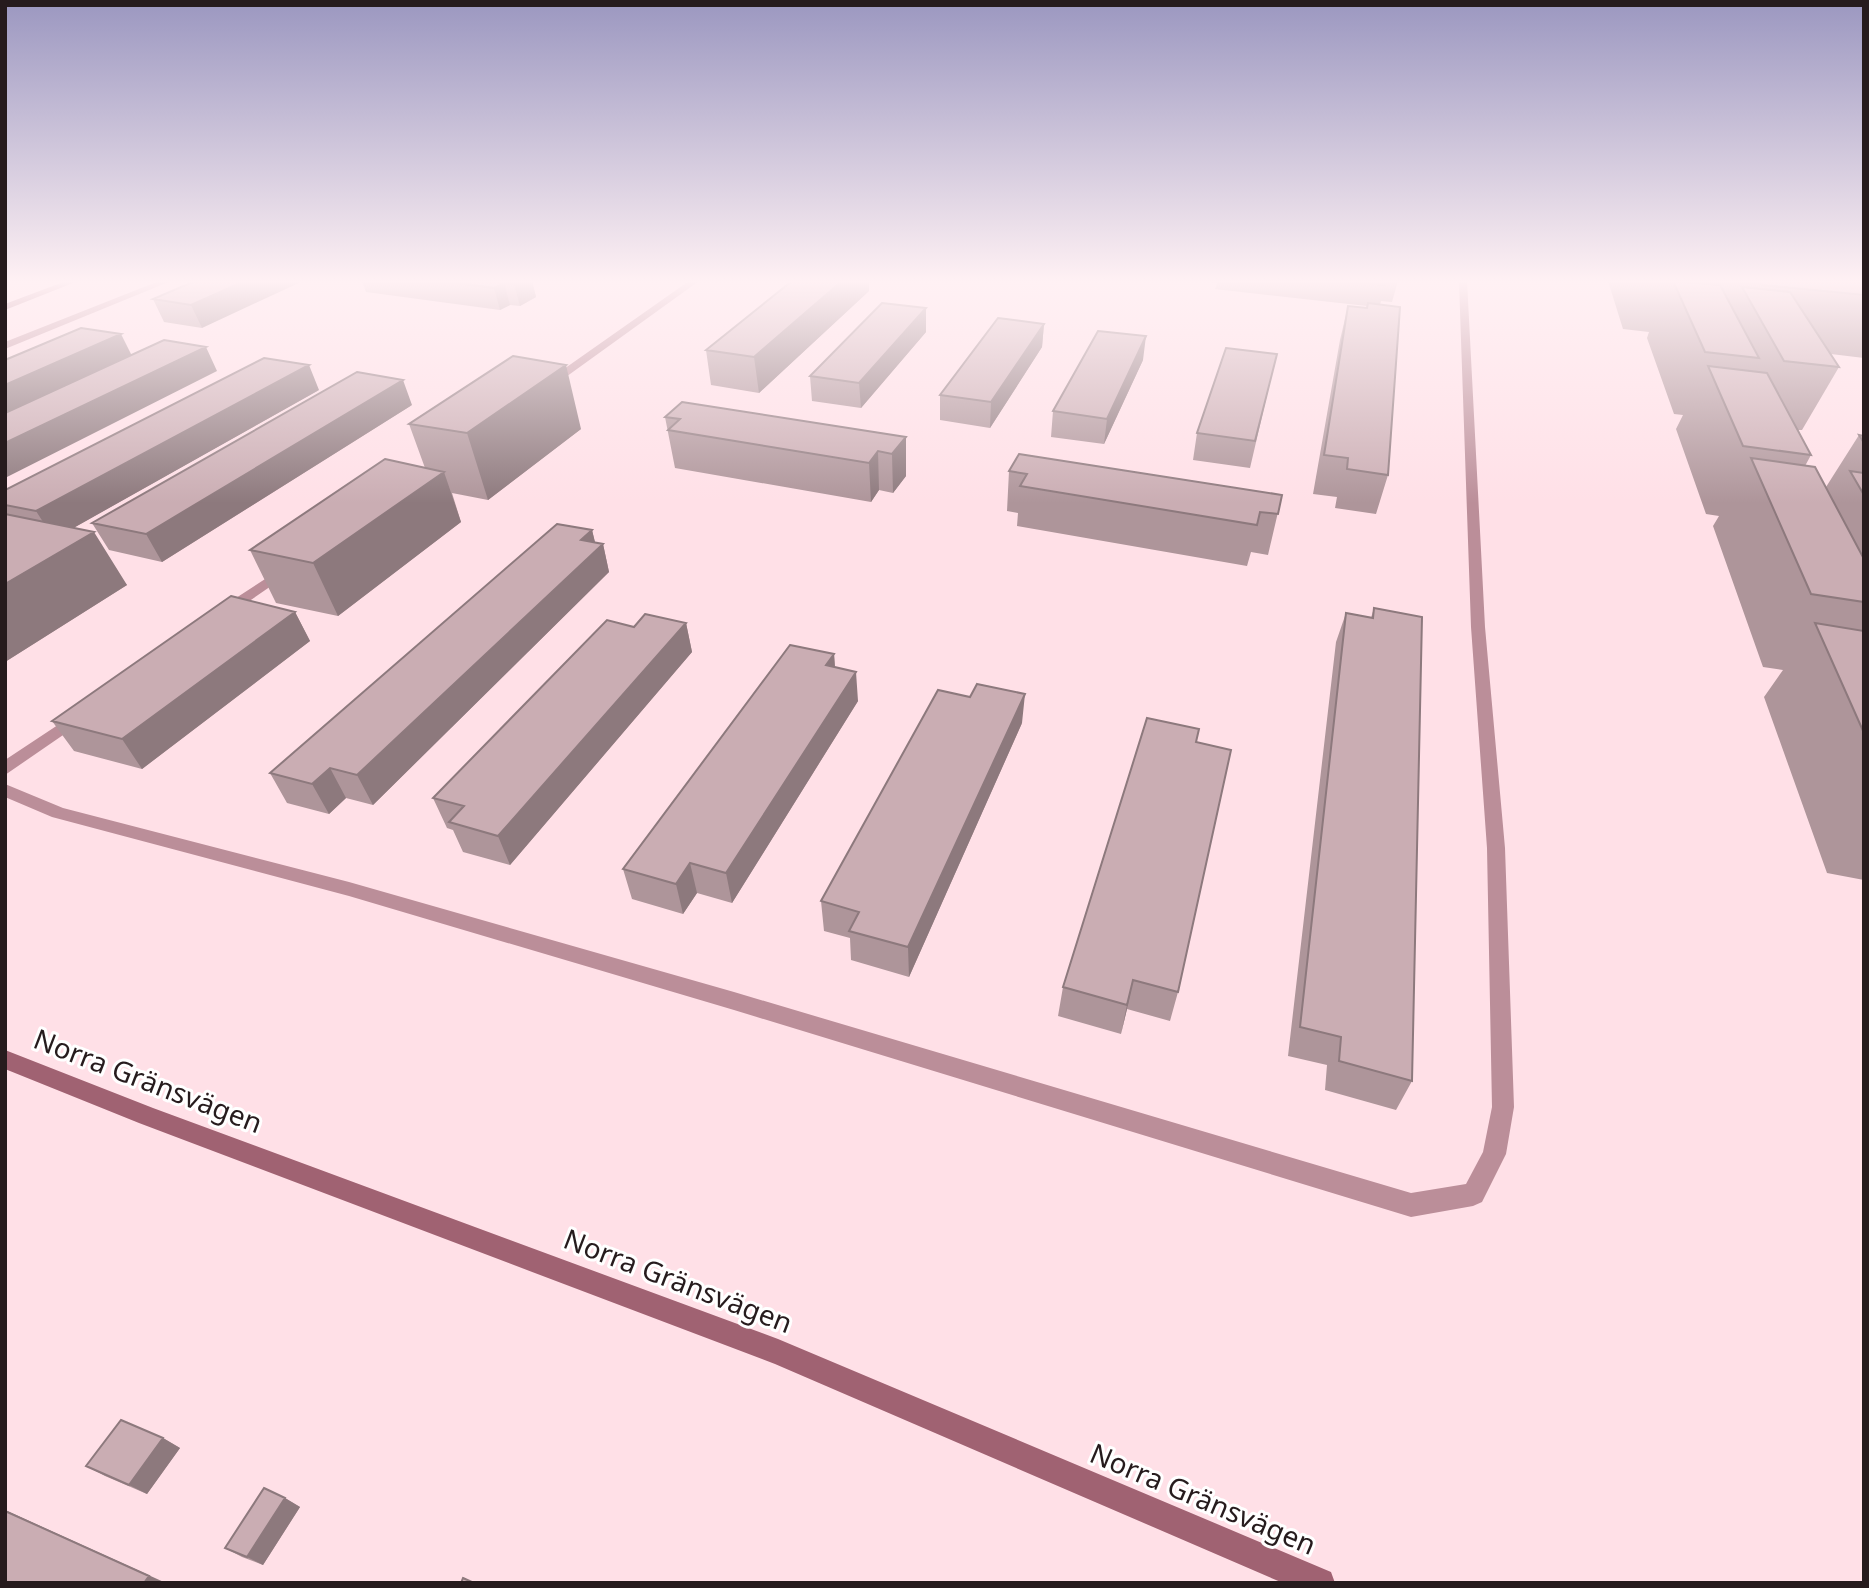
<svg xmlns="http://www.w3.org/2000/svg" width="1869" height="1588" viewBox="0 0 1869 1588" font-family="'Noto Sans',sans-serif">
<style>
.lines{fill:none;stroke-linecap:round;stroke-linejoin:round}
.lane{fill:#bb8e99;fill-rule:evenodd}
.street{fill:#bb8e99;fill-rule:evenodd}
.secondary{fill:#a06272;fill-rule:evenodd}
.wall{fill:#ae959a}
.shaded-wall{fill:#8d797d}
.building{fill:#caadb3;stroke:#8d797d;stroke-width:2}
.labels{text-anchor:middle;stroke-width:6;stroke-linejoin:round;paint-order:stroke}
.near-street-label{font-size:28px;fill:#261b1d;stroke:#fff}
</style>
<rect width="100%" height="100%" fill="#ffe0e7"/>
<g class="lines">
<path class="lane" d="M 159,281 L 171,281 L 5,349 L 5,342 Z
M 1467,281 L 1485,627 L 1505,848 L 1514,1107 L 1506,1154 L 1482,1202 L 1473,1206 L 1411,1217 L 734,1010 L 349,896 L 52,817 L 5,797 L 5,784 L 63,808 L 349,882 L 734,992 L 1411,1193 L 1466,1184 L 1483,1152 L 1492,1107 L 1487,848 L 1471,627 L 1459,282 Z"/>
<path class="street" d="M 689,281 L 699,281 L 552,387 L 544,387 L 544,383 Z
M 285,566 L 292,570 L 290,573 L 229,615 L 219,615 L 219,609 Z
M 76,713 L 84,718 L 82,722 L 5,775 L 5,760 Z"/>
<path class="secondary" d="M 66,281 L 78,281 L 5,310 L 5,304 Z
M 5,1050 L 153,1108 L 778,1339 L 1331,1572 L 1335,1583 L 1283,1583 L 775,1364 L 139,1123 L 5,1069 Z"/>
</g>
<path class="wall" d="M 195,281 L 202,328 L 164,322 L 153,299 Z
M 362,281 L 532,281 L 536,297 L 520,306 L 510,305 L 500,310 L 366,292 Z
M 1205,281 L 1398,281 L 1392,302 L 1381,301 L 1380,305 L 1388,475 L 1376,514 L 1335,508 L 1337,497 L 1313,494 L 1340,340 L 1348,306 L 1367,308 L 1367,306 L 1215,289 L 1217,283 Z
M 1608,281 L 1864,281 L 1864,358 L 1831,354 L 1839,367 L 1802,430 L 1798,430 L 1811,455 L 1805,466 L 1826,487 L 1859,435 L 1864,436 L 1864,880 L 1827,873 L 1764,697 L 1783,670 L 1763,667 L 1713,526 L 1719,516 L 1706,514 L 1676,429 L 1683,415 L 1674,414 L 1647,338 L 1649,332 L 1623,329 Z
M 869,291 L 759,393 L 711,385 L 706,350 Z
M 926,308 L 926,332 L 861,408 L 812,401 L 810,376 Z
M 1044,324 L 1042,347 L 990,428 L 940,420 L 940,395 Z
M 1143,360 L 1104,444 L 1051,437 L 1053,411 Z
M 1271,378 L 1250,468 L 1193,460 L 1197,433 Z
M 319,390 L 73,528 L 127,585 L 5,662 L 5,490 Z
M 412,405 L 162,562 L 109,550 L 92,523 Z
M 665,417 L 906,437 L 906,476 L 893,493 L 879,490 L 871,502 L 675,468 Z
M 409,424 L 581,429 L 488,500 L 452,493 L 461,522 L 338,616 L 276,603 L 250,550 L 425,468 Z
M 1009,471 L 1282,495 L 1268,555 L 1251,552 L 1247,566 L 1017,526 L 1018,513 L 1007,511 Z
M 592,530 L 595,543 L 603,544 L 609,572 L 373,805 L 346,798 L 329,814 L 287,803 L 270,773 Z
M 1374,608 L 1412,1081 L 1396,1110 L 1325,1090 L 1327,1065 L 1288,1056 L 1336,642 L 1346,613 L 1371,618 Z
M 295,612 L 310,641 L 142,769 L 74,751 L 52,721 Z
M 686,623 L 692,652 L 510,865 L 463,852 L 453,830 L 447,828 L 433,798 L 634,627 Z
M 834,654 L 835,667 L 858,701 L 732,903 L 697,893 L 683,914 L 632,899 L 623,869 Z
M 1022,723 L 909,977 L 851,960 L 850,938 L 824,931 L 821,901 Z
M 1196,742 L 1178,992 L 1170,1021 L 1127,1009 L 1121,1034 L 1058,1016 L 1063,987 Z
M 163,1438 L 180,1448 L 147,1494 L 105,1476 L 86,1466 Z
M 285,1498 L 300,1507 L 263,1565 L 242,1557 L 225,1548 Z"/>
<path class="shaded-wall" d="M 245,281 L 303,281 L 202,328 L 191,305 Z
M 519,281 L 532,281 L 536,297 L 520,306 L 514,284 Z
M 842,281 L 869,281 L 869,291 L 759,393 L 754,357 Z
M 504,283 L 510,305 L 500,310 L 494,288 Z
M 926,308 L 926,332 L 861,408 L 859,383 Z
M 1044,324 L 1042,347 L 990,428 L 991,402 Z
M 121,334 L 133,358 L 5,417 L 5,385 Z
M 1146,336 L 1143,360 L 1104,444 L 1107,419 Z
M 206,347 L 217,371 L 5,478 L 5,443 Z
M 309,365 L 319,390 L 54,539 L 36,511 Z
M 566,365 L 581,429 L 488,500 L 467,433 Z
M 403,380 L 412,405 L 162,562 L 146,534 Z
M 906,437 L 906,476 L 893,493 L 892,454 Z
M 878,451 L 879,490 L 871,502 L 869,463 Z
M 444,472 L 461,522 L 338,616 L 313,563 Z
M 592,530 L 597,550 L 603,544 L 609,572 L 373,805 L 357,775 L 581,540 Z
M 94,532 L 127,585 L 5,662 L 5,584 Z
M 295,612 L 310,641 L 142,769 L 122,739 Z
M 686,623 L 692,652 L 510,865 L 498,836 Z
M 834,654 L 836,683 L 826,665 Z
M 856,672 L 858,701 L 732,903 L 726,873 Z
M 1025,694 L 1022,723 L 909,977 L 908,947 Z
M 330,768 L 346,798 L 329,814 L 312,784 Z
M 690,863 L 697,893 L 683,914 L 676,884 Z
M 1133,980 L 1127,1009 L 1121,1034 L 1127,1005 Z
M 163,1438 L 180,1448 L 147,1494 L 129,1485 Z
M 285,1498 L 300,1507 L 263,1565 L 247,1557 Z
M 5,1510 L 166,1583 L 144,1583 L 5,1511 Z"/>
<path class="building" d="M 195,281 L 245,281 L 191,305 L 153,299 Z
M 444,281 L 519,281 L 514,284 L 504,283 L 494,288 Z
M 792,281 L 842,281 L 754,357 L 706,350 Z
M 1350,281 L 1386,281 L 1385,285 Z
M 1673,281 L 1720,285 L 1759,358 L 1705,352 Z
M 1760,281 L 1864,281 L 1864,295 L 1762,285 Z
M 1742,287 L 1790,292 L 1839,367 L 1784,361 Z
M 882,303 L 926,308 L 859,383 L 810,376 Z
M 1368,303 L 1400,307 L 1388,475 L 1347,469 L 1348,458 L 1324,455 L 1348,306 L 1367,308 Z
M 998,318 L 1044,324 L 991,402 L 940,395 Z
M 81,328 L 121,334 L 5,385 L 5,360 Z
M 1098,331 L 1146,336 L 1107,419 L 1053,411 Z
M 164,340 L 206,347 L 5,443 L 5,413 Z
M 1226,348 L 1277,354 L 1255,441 L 1197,433 Z
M 513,356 L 566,365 L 467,433 L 409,424 Z
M 264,358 L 309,365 L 36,511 L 5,505 L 5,490 Z
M 1708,366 L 1767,373 L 1811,455 L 1743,446 Z
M 357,372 L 403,380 L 146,534 L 92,523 Z
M 682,402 L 906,437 L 892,454 L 878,451 L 869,463 L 668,430 L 680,419 L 665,417 Z
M 1859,435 L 1864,436 L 1864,443 Z
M 1019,454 L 1282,495 L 1278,514 L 1260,512 L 1257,525 L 1020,486 L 1027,474 L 1009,471 Z
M 1751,458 L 1815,467 L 1864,559 L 1864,602 L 1811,594 Z
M 385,459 L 444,472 L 313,563 L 250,550 Z
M 1850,471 L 1864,473 L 1864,495 Z
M 5,514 L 94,532 L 5,584 Z
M 557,524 L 592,530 L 581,540 L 603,544 L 357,775 L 330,768 L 312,784 L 270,773 Z
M 231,596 L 295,612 L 122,739 L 52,721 Z
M 1374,608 L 1422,617 L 1412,1081 L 1339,1061 L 1341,1037 L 1300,1027 L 1346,613 L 1373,618 Z
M 645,614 L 686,623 L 498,836 L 449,822 L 464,806 L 433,798 L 607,620 L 634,627 Z
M 1815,623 L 1864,631 L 1864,733 Z
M 790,645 L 834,654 L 826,665 L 856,672 L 726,873 L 690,863 L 676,884 L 623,869 Z
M 977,684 L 1025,694 L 908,947 L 849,931 L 859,912 L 821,901 L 938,690 L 970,697 Z
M 1147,718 L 1199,729 L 1196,742 L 1231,750 L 1178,992 L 1133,980 L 1127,1005 L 1063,987 Z
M 121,1420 L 163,1438 L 129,1485 L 86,1466 Z
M 264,1488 L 285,1498 L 247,1557 L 225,1548 Z
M 5,1511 L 149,1576 L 144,1583 L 5,1583 Z
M 463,1578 L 474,1583 L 461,1583 Z"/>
<linearGradient id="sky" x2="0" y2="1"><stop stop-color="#9b97c0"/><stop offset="0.56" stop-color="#fff1f4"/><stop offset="1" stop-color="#fff1f4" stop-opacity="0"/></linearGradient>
<rect width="1869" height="503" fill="url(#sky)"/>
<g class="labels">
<g class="near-street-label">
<text transform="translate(148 1081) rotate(21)" y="10">Norra Gränsvägen</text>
<text transform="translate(678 1281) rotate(21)" y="10">Norra Gränsvägen</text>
<text transform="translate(1203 1499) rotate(23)" y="10">Norra Gränsvägen</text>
</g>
</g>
<rect width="1869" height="1588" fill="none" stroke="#261b1d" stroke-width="14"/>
</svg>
